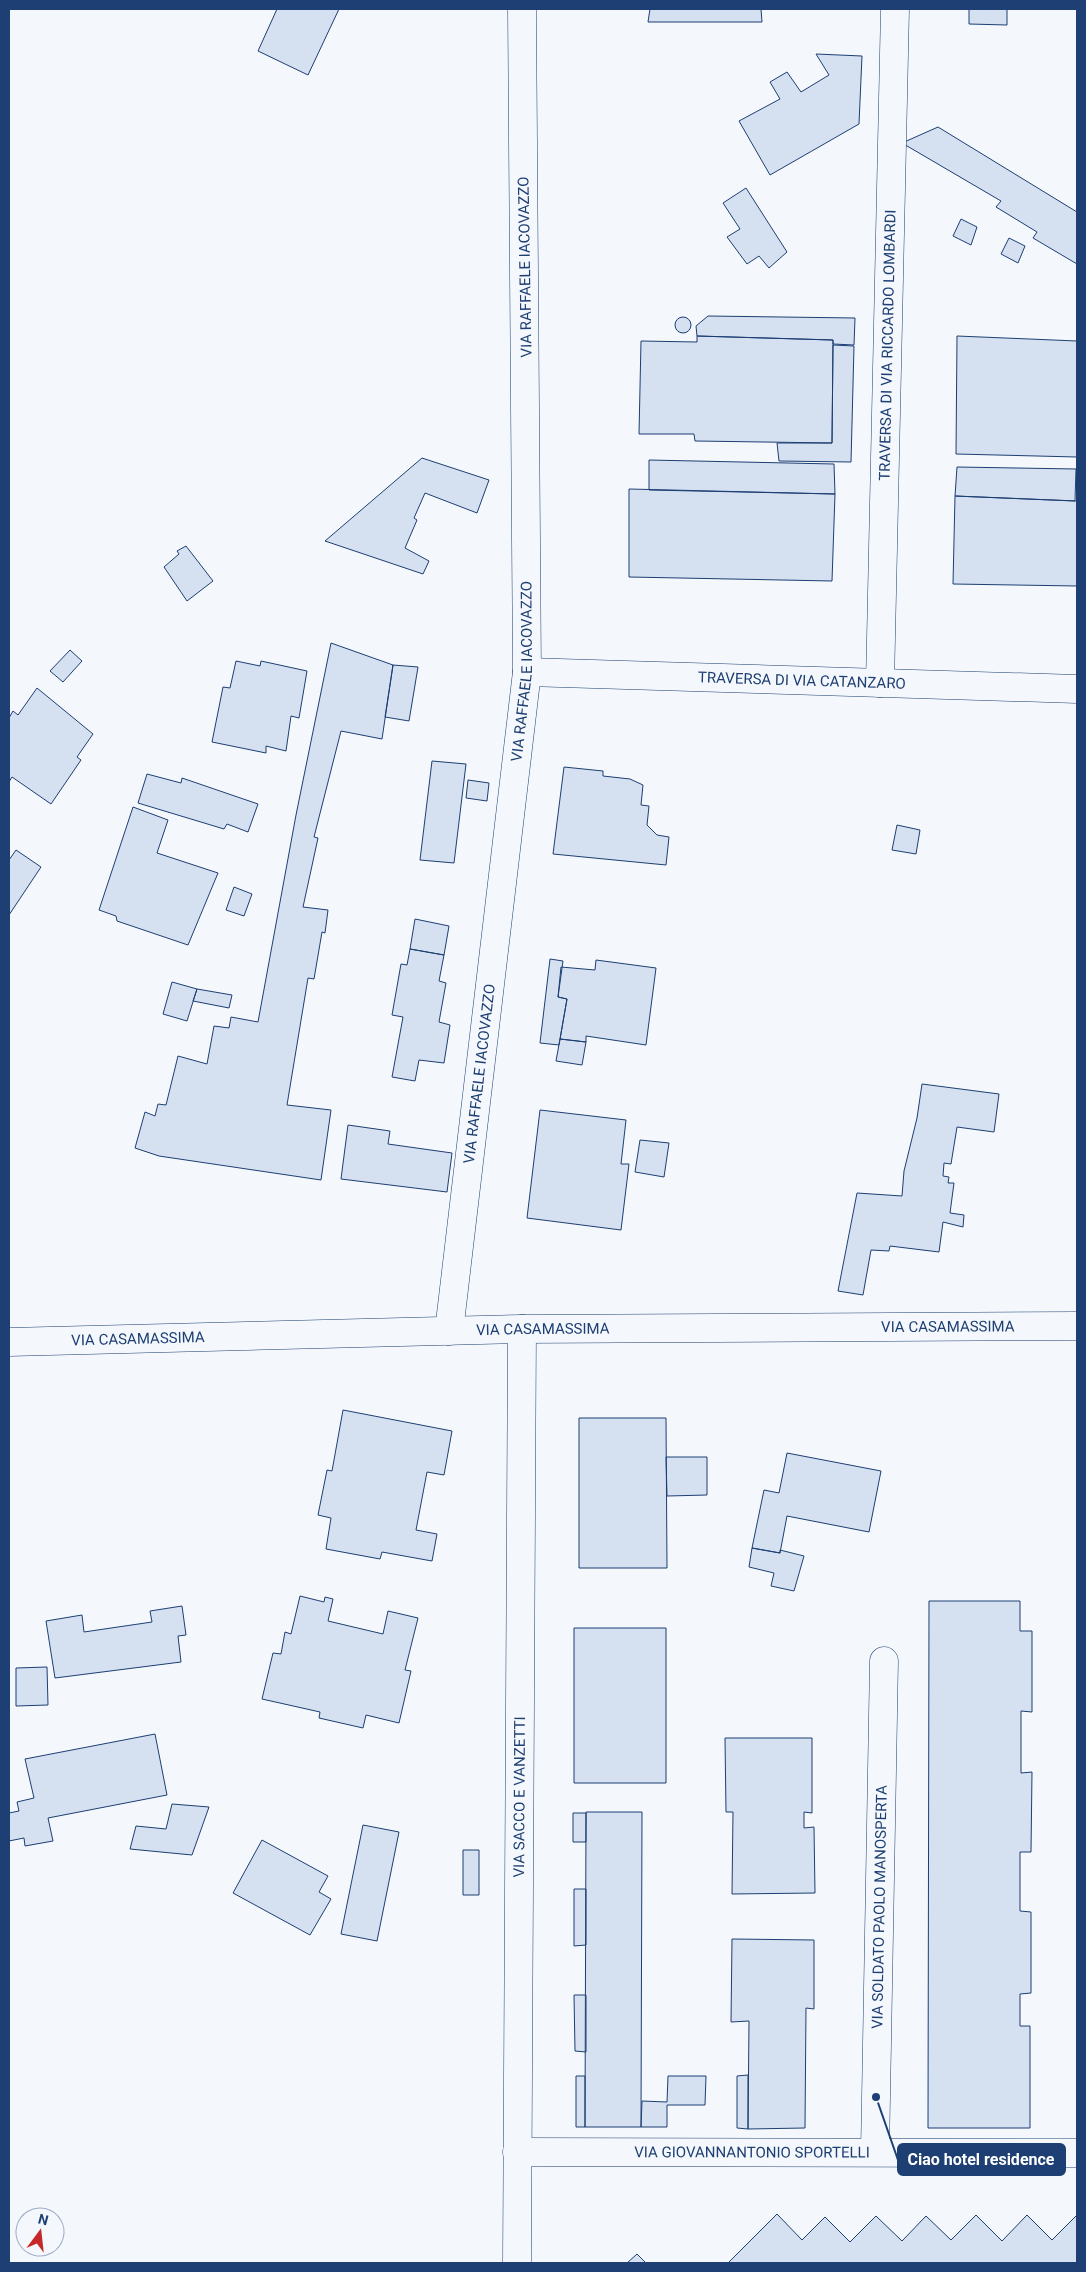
<svg xmlns="http://www.w3.org/2000/svg" width="1086" height="2272" viewBox="0 0 1086 2272" font-family="Roboto,sans-serif">
<style>
.building{fill:#d5e0f0;stroke:#1d3f73}
.lines{fill:none;stroke-linecap:round;stroke-linejoin:round}
.minor-casing{stroke:#1d3f73;stroke-width:29}
.major-casing{stroke:#1d3f73;stroke-width:29}
.minor{stroke:#f4f7fb;stroke-width:28}
.major{stroke:#f4f7fb;stroke-width:28}
.labels{text-anchor:middle;stroke-width:4;stroke-linejoin:round;paint-order:stroke}
.street-label{font-size:15px;fill:#1d3f73;stroke:#f4f7fb}
.leader{fill:none;stroke:#1d3f73;stroke-width:2}
.callout-dot{fill:#1d3f73;stroke:#f4f7fb;stroke-width:2}
.callout{fill:#1d3f73;stroke:#1d3f73;stroke-width:2}
.callout-label{font-size:16px;text-anchor:middle;font-weight:bold;fill:#fff}
</style>
<rect width="100%" height="100%" fill="#f4f7fb"/>
<path class="building" d="M 277,9 L 339,9 L 308,75 L 258,51 Z
M 650,9 L 761,9 L 762,22 L 648,22 Z
M 969,9 L 1007,9 L 1007,25 L 969,24 Z
M 816,54 L 862,56 L 859,124 L 770,175 L 739,121 L 780,99 L 770,82 L 787,72 L 801,92 L 829,75 Z
M 938,127 L 1077,212 L 1077,264 L 1033,238 L 1037,232 L 996,207 L 1001,201 L 902,143 Z
M 746,188 L 787,252 L 769,268 L 759,256 L 747,264 L 727,237 L 740,229 L 723,203 Z
M 961,219 L 977,227 L 971,245 L 953,236 Z
M 1009,238 L 1025,246 L 1018,263 L 1001,254 Z
M 708,316 L 855,318 L 854,345 L 833,344 L 833,340 L 697,336 L 696,326 Z
M675 325a8 8 0 1 1 16 0a8 8 0 1 1-16 0Z
M 697,336 L 833,340 L 832,443 L 695,441 L 694,434 L 639,434 L 641,341 L 697,342 Z
M 957,336 L 1077,341 L 1077,457 L 956,454 Z
M 833,345 L 854,346 L 851,462 L 779,461 L 777,443 L 832,443 Z
M 422,458 L 489,480 L 477,513 L 425,493 L 414,518 L 417,520 L 405,548 L 429,561 L 423,574 L 325,541 Z
M 649,460 L 834,464 L 835,494 L 649,490 Z
M 957,467 L 1076,469 L 1075,501 L 955,496 Z
M 629,489 L 835,494 L 832,581 L 629,577 Z
M 955,496 L 1077,501 L 1077,586 L 953,584 Z
M 186,546 L 213,581 L 187,601 L 164,567 L 179,554 L 177,551 Z
M 331,643 L 393,665 L 382,739 L 341,731 L 314,837 L 318,838 L 303,907 L 328,910 L 325,933 L 322,932 L 314,979 L 308,978 L 287,1105 L 331,1110 L 321,1180 L 159,1156 L 135,1148 L 145,1112 L 155,1116 L 158,1104 L 166,1105 L 178,1056 L 207,1064 L 214,1026 L 229,1028 L 231,1017 L 258,1022 L 296,815 Z
M 70,650 L 82,661 L 63,682 L 50,671 Z
M 236,661 L 260,666 L 261,661 L 307,671 L 299,718 L 291,716 L 286,751 L 266,746 L 266,753 L 212,742 L 223,687 L 230,688 Z
M 393,665 L 418,667 L 409,721 L 385,717 Z
M 37,688 L 93,734 L 77,757 L 81,760 L 51,804 L 12,777 L 9,782 L 9,718 L 13,711 L 18,715 Z
M 432,761 L 466,764 L 454,863 L 420,860 Z
M 564,767 L 603,771 L 603,776 L 630,779 L 643,785 L 641,805 L 649,806 L 647,825 L 657,835 L 669,837 L 666,865 L 553,854 Z
M 147,774 L 181,783 L 182,778 L 258,804 L 248,832 L 227,824 L 224,829 L 138,803 Z
M 468,780 L 489,783 L 487,801 L 466,798 Z
M 133,807 L 168,820 L 157,853 L 218,873 L 188,945 L 117,921 L 116,916 L 99,910 Z
M 897,825 L 920,830 L 916,854 L 892,850 Z
M 16,850 L 41,867 L 9,915 L 9,860 Z
M 234,887 L 252,894 L 244,916 L 226,910 Z
M 415,919 L 449,926 L 444,955 L 410,949 Z
M 410,949 L 444,955 L 439,981 L 446,983 L 439,1022 L 450,1025 L 444,1063 L 419,1060 L 415,1081 L 392,1077 L 403,1017 L 392,1015 L 401,964 L 407,965 Z
M 550,959 L 563,961 L 558,997 L 567,999 L 559,1045 L 540,1043 Z
M 596,960 L 656,968 L 646,1045 L 586,1036 L 586,1042 L 560,1039 L 567,999 L 558,997 L 561,967 L 595,970 Z
M 172,982 L 197,989 L 187,1021 L 163,1014 Z
M 197,989 L 232,995 L 229,1008 L 193,1001 Z
M 560,1039 L 586,1042 L 582,1065 L 556,1061 Z
M 922,1084 L 999,1094 L 994,1132 L 957,1127 L 951,1164 L 944,1163 L 943,1176 L 949,1177 L 948,1183 L 954,1183 L 950,1213 L 964,1215 L 963,1227 L 943,1222 L 939,1252 L 890,1246 L 889,1251 L 871,1250 L 863,1295 L 838,1291 L 857,1193 L 902,1196 L 904,1171 L 917,1118 Z
M 540,1110 L 626,1120 L 621,1164 L 629,1164 L 621,1230 L 527,1218 Z
M 348,1125 L 390,1131 L 388,1144 L 452,1153 L 447,1192 L 341,1179 Z
M 640,1140 L 669,1143 L 664,1177 L 635,1172 Z
M 343,1410 L 452,1431 L 444,1475 L 427,1472 L 416,1530 L 437,1534 L 432,1561 L 382,1552 L 380,1559 L 326,1549 L 331,1518 L 318,1515 L 327,1470 L 332,1471 Z
M 579,1418 L 666,1418 L 667,1568 L 579,1568 Z
M 787,1453 L 881,1471 L 869,1532 L 787,1516 L 780,1553 L 752,1548 L 764,1490 L 779,1493 Z
M 666,1457 L 707,1457 L 707,1495 L 667,1496 Z
M 752,1548 L 780,1553 L 780,1550 L 804,1556 L 794,1591 L 771,1586 L 774,1573 L 749,1567 Z
M 300,1596 L 324,1602 L 325,1597 L 333,1599 L 328,1621 L 383,1634 L 388,1611 L 418,1618 L 405,1670 L 411,1671 L 399,1723 L 366,1715 L 363,1728 L 319,1718 L 320,1712 L 262,1699 L 273,1653 L 281,1654 L 285,1632 L 291,1634 Z
M 929,1601 L 1020,1601 L 1020,1631 L 1032,1631 L 1032,1712 L 1021,1711 L 1021,1773 L 1032,1772 L 1031,1852 L 1020,1852 L 1020,1911 L 1031,1912 L 1031,1993 L 1020,1994 L 1020,2026 L 1030,2026 L 1030,2128 L 928,2128 Z
M 182,1606 L 186,1635 L 178,1636 L 181,1662 L 55,1678 L 46,1621 L 82,1615 L 84,1632 L 152,1622 L 150,1611 Z
M 574,1628 L 666,1628 L 666,1783 L 574,1783 Z
M 47,1667 L 48,1705 L 16,1706 L 16,1668 Z
M 155,1734 L 167,1795 L 48,1818 L 53,1841 L 25,1846 L 24,1838 L 9,1841 L 9,1813 L 19,1811 L 17,1802 L 34,1798 L 25,1759 Z
M 725,1738 L 812,1738 L 812,1813 L 804,1812 L 804,1828 L 814,1827 L 815,1893 L 732,1894 L 733,1812 L 726,1812 Z
M 172,1804 L 209,1807 L 192,1855 L 130,1849 L 136,1826 L 166,1829 Z
M 586,1812 L 642,1812 L 641,2127 L 585,2127 Z
M 573,1813 L 586,1813 L 586,1842 L 573,1842 Z
M 363,1825 L 399,1832 L 377,1941 L 341,1934 Z
M 262,1840 L 328,1876 L 319,1892 L 331,1899 L 310,1935 L 233,1893 Z
M 463,1850 L 479,1850 L 479,1895 L 463,1895 Z
M 574,1889 L 586,1889 L 586,1945 L 574,1946 Z
M 732,1939 L 814,1940 L 814,2009 L 806,2008 L 805,2128 L 748,2129 L 749,2021 L 731,2022 Z
M 574,1995 L 586,1995 L 586,2052 L 575,2051 Z
M 748,2075 L 748,2129 L 737,2128 L 737,2076 Z
M 576,2076 L 585,2076 L 585,2127 L 576,2127 Z
M 668,2076 L 706,2076 L 705,2105 L 667,2105 L 667,2127 L 641,2127 L 642,2101 L 667,2102 Z
M 777,2214 L 802,2240 L 825,2217 L 850,2242 L 876,2216 L 902,2241 L 926,2216 L 951,2240 L 976,2215 L 1002,2241 L 1027,2215 L 1052,2240 L 1077,2215 L 1077,2263 L 728,2263 Z
M 637,2254 L 646,2263 L 627,2263 Z"/>
<g class="lines">
<defs>
<g id="minor">
<path id="s1" d="M 527,672 L 1077,689"/>
<path id="s2" d="M 880,683 L 895,9"/>
<path id="s3" d="M 449,1331 L 527,672 L 522,9"/>
<path id="s4" d="M 517,2152 L 1077,2153"/>
<path id="s5" d="M 875,2152 L 884,1661"/>
<path id="s6" d="M 517,2263 L 522,1329"/>
</g>
<g id="major">
<path id="s7" d="M 9,1342 L 522,1329 L 1077,1326"/>
</g>
</defs>
<use href="#minor" class="minor-casing"/>
<use href="#major" class="major-casing"/>
<use href="#minor" class="minor"/>
<use href="#major" class="major"/>
</g>
<g class="labels">
<g class="street-label">
<text transform="translate(525 267) rotate(-91)" y="5">VIA RAFFAELE IACOVAZZO</text>
<text dy="5" stroke="none"><textPath href="#s2" startOffset="338">TRAVERSA DI VIA RICCARDO LOMBARDI</textPath></text>
<text dy="5" stroke="none"><textPath href="#s3" startOffset="664">VIA RAFFAELE IACOVAZZO</textPath></text>
<text dy="5" stroke="none"><textPath href="#s1" startOffset="275">TRAVERSA DI VIA CATANZARO</textPath></text>
<text dy="5" stroke="none"><textPath href="#s3" startOffset="259">VIA RAFFAELE IACOVAZZO</textPath></text>
<text dy="5" stroke="none"><textPath href="#s7" startOffset="939">VIA CASAMASSIMA</textPath></text>
<text dy="5" stroke="none"><textPath href="#s7" startOffset="534">VIA CASAMASSIMA</textPath></text>
<text dy="5" stroke="none"><textPath href="#s7" startOffset="129">VIA CASAMASSIMA</textPath></text>
<text dy="5" stroke="none"><textPath href="#s6" startOffset="466">VIA SACCO E VANZETTI</textPath></text>
<text dy="5" stroke="none"><textPath href="#s5" startOffset="245">VIA SOLDATO PAOLO MANOSPERTA</textPath></text>
<text dy="5" stroke="none"><textPath href="#s4" startOffset="235">VIA GIOVANNANTONIO SPORTELLI</textPath></text>
</g>
</g>
<path class="leader" d="M876 2097L898 2160"/>
<circle class="callout-dot" cx="876" cy="2097" r="5"/>
<rect class="callout" x="898" y="2144" width="167" height="31" rx="5"/>
<g class="callout-label">
<text x="981" y="2165">Ciao hotel residence</text>
</g>
<rect width="1086" height="2272" fill="none" stroke="#1d3f73" stroke-width="20"/>
<g transform="translate(40 2232) rotate(15)"><circle r="24" fill="#f4f7fb" stroke="#9eadc5"/>
<path d="M0-4L9 19L0 12L-9 19Z" fill="#c62828"/>
<text y="-8" font-size="14" font-weight="bold" text-anchor="middle" fill="#1d3f73">N</text>
</g>
</svg>
